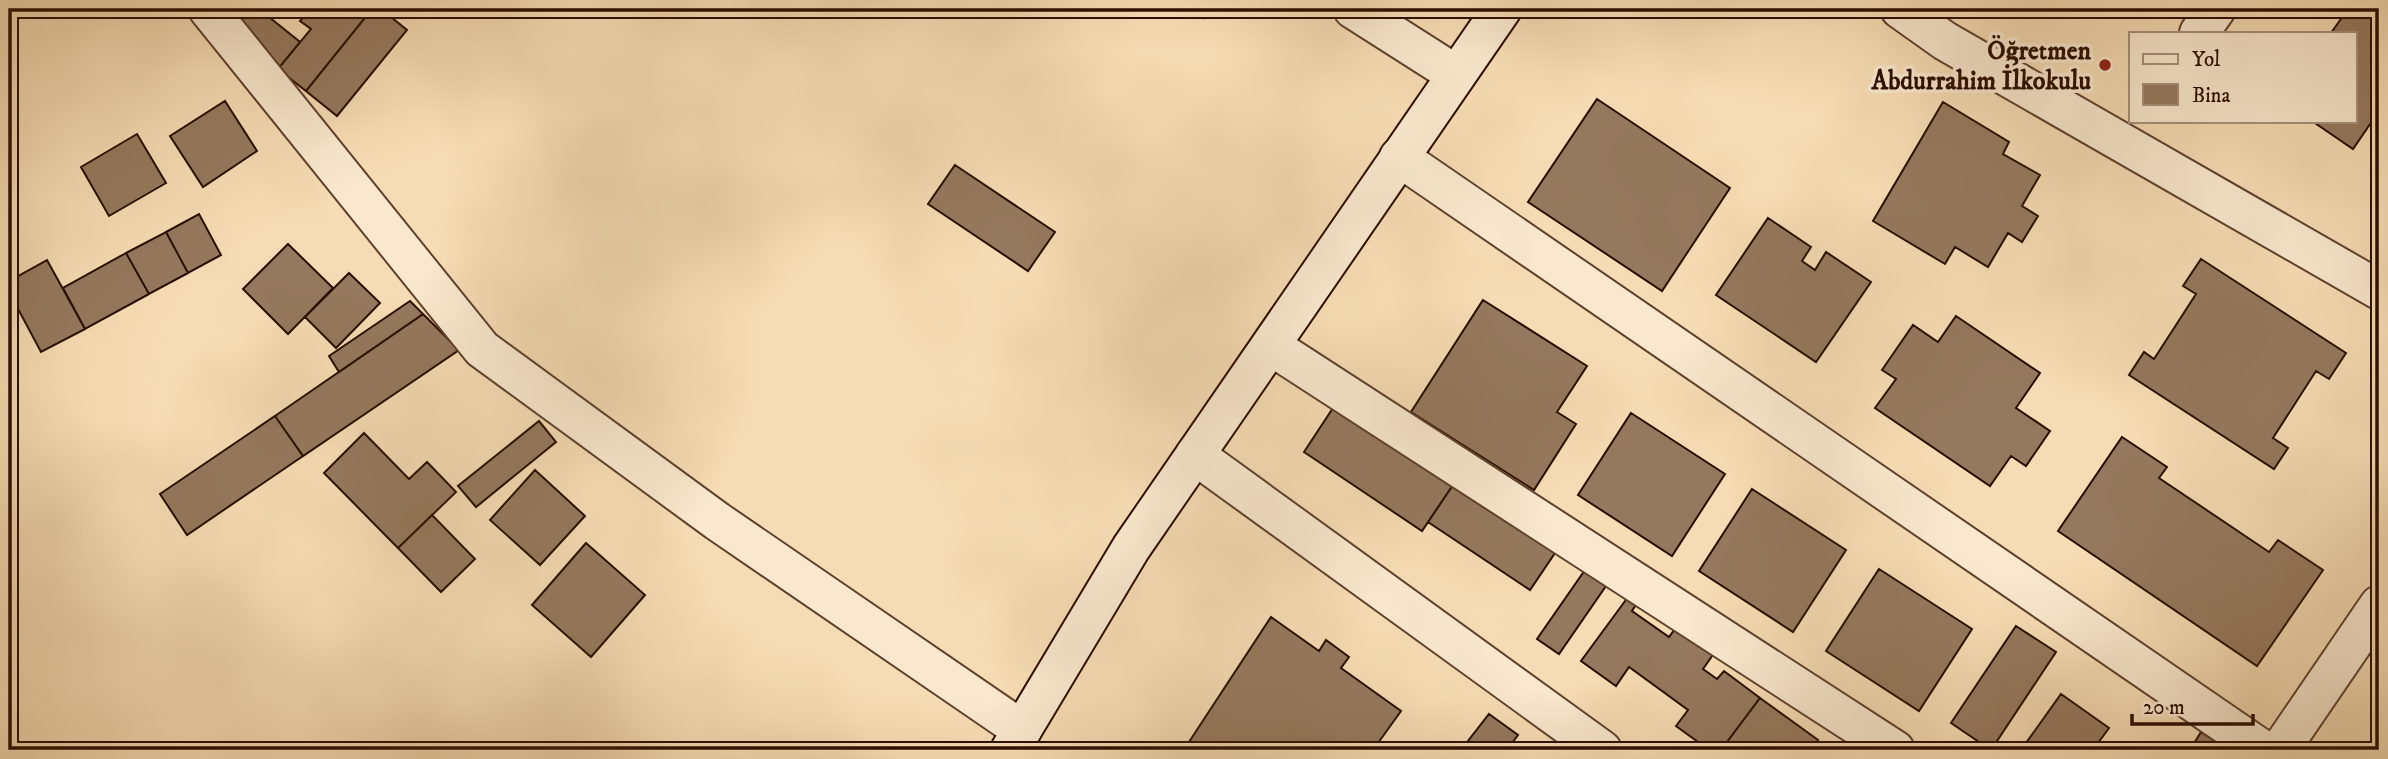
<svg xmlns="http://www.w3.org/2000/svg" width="2388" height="759" viewBox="0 0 2388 759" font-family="'IM FELL DW Pica',serif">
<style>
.building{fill:#95795e;stroke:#2b0d00;stroke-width:2}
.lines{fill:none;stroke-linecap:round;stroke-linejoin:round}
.street-casing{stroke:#5e412d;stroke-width:42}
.secondary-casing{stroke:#2b0d00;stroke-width:42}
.street{stroke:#f9e8ce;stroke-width:38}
.secondary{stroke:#f9e8ce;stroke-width:38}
.poi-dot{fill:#8f2418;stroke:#f9e8ce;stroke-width:2.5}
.labels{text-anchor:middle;stroke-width:7;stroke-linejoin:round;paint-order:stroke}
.poi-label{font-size:26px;font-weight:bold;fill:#2b0d00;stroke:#f9e8ce;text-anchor:end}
</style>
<rect width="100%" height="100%" fill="#f6dcb4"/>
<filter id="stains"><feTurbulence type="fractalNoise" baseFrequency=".00286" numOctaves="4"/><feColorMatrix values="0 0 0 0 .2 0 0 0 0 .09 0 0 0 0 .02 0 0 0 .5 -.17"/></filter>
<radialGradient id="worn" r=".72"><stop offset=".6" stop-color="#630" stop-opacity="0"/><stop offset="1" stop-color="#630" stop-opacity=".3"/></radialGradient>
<path class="building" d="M 246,9 L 259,9 L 300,42 L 278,69 L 229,29 Z
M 310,9 L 372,9 L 306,91 L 278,69 L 311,29 L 300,21 Z
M 372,9 L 381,9 L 407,30 L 337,116 L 306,91 Z
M 1191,9 L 1210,9 L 1203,18 Z
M 2348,9 L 2379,9 L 2379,111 L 2353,149 L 2312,121 L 2355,121 L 2355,33 L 2331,33 Z
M 1597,99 L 1730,188 L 1662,291 L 1528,202 Z
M 225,101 L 257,151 L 203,187 L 170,136 Z
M 1943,102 L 2009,142 L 2003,154 L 2040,175 L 2022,206 L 2038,216 L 2022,242 L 2008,233 L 1988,267 L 1955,247 L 1945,264 L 1873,221 Z
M 137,134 L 166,183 L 109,216 L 81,167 Z
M 955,165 L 1055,232 L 1028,271 L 928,204 Z
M 199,214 L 221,255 L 188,273 L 166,232 Z
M 1768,218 L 1811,247 L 1802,261 L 1815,270 L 1826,252 L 1871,282 L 1816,362 L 1716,295 Z
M 166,232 L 188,273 L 149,294 L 126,253 Z
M 288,244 L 333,288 L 288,334 L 243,289 Z
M 126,253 L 149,294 L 85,329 L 63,288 Z
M 2201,259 L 2346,353 L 2329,379 L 2316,371 L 2273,438 L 2288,448 L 2274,469 L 2129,375 L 2144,352 L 2154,359 L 2196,294 L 2183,286 Z
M 47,260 L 85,329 L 41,352 L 9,292 L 9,281 Z
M 349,273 L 380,303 L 336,348 L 305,317 Z
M 1483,300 L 1587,366 L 1557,412 L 1576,424 L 1534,490 L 1411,412 Z
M 410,301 L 423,314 L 339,372 L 329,356 Z
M 423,314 L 459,350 L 303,456 L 275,416 Z
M 1956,316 L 2040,373 L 2016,408 L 2050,431 L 2026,466 L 2011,456 L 1990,486 L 1875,408 L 1896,379 L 1882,370 L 1913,325 L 1938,342 Z
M 1335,405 L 1453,485 L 1422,531 L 1304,452 Z
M 1631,413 L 1725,474 L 1672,556 L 1578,495 Z
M 275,416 L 303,456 L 187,535 L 160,494 Z
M 539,421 L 556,442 L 476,507 L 458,486 Z
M 364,433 L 409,479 L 427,462 L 456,492 L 398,548 L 324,473 Z
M 2122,437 L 2167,467 L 2159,478 L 2269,552 L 2278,540 L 2323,570 L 2257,666 L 2058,531 Z
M 535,470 L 585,516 L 540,565 L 490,520 Z
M 1453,485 L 1555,553 L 1530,590 L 1428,522 Z
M 1752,489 L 1846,550 L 1793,632 L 1699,571 Z
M 432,515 L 475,559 L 441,592 L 398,548 Z
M 586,543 L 645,595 L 591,657 L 532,605 Z
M 1879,569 L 1972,629 L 1919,711 L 1826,651 Z
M 1585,570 L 1606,586 L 1559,654 L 1537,639 Z
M 1628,597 L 1637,603 L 1632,611 L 1669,637 L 1680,622 L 1717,649 L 1703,669 L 1717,679 L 1724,671 L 1760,698 L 1721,750 L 1709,750 L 1676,726 L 1688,710 L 1629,667 L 1616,686 L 1581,661 Z
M 1271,617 L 1319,651 L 1326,640 L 1349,657 L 1341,668 L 1401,711 L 1373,750 L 1201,750 L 1189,742 Z
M 2016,626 L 2056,652 L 1991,750 L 1951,723 Z
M 2061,694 L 2109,728 L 2093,750 L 2021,750 Z
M 1760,698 L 1818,740 L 1810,750 L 1721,750 Z
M 1489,714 L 1518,735 L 1507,750 L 1461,750 Z
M 2201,732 L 2230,750 L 2190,750 Z"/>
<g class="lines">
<defs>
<path id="street" d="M 208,9 L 482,349 L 717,521 L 1022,730
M 1353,9 L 1455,74
M 1900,9 L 1945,41 L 2379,290
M 2199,33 L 2216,9
M 1399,157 L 2263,750
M 1271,346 L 1895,750
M 1195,455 L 1602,750
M 2280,750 L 2379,605"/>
<path id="secondary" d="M 1010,750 L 1131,548 L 1502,9"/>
</defs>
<use href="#street" class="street-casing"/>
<use href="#secondary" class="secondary-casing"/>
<use href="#street" class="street"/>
<use href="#secondary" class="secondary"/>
</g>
<circle class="poi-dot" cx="2105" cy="65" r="7"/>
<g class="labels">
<g class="poi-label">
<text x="2091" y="59">Öğretmen<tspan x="2091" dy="30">Abdurrahim İlkokulu</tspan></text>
</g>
</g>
<rect width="2388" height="759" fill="none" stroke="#f6dcb4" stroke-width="35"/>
<rect x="10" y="10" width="2367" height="738" fill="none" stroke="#2b0d00" stroke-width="3.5"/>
<rect x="18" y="18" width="2353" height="724" fill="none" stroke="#2b0d00" stroke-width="2"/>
<rect x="2129" y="32" width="228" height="91" fill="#f9e8ce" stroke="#a7907c" stroke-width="2"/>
<rect x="2143" y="54" width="35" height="10" fill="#f9e8ce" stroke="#a7907c" stroke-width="2"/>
<text x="2192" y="66" font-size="21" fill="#2b0d00">Yol</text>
<rect x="2143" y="84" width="35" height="21" fill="#95795e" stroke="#a7907c" stroke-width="2"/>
<text x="2192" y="102" font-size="21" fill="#2b0d00">Bina</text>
<path d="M2132 714v10h121v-10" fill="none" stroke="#2b0d00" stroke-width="3.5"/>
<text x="2143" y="714" font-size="21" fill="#2b0d00" stroke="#f9e8ce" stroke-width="5" paint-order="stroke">20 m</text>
<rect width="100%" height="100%" filter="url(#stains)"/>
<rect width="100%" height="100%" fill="url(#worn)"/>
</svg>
